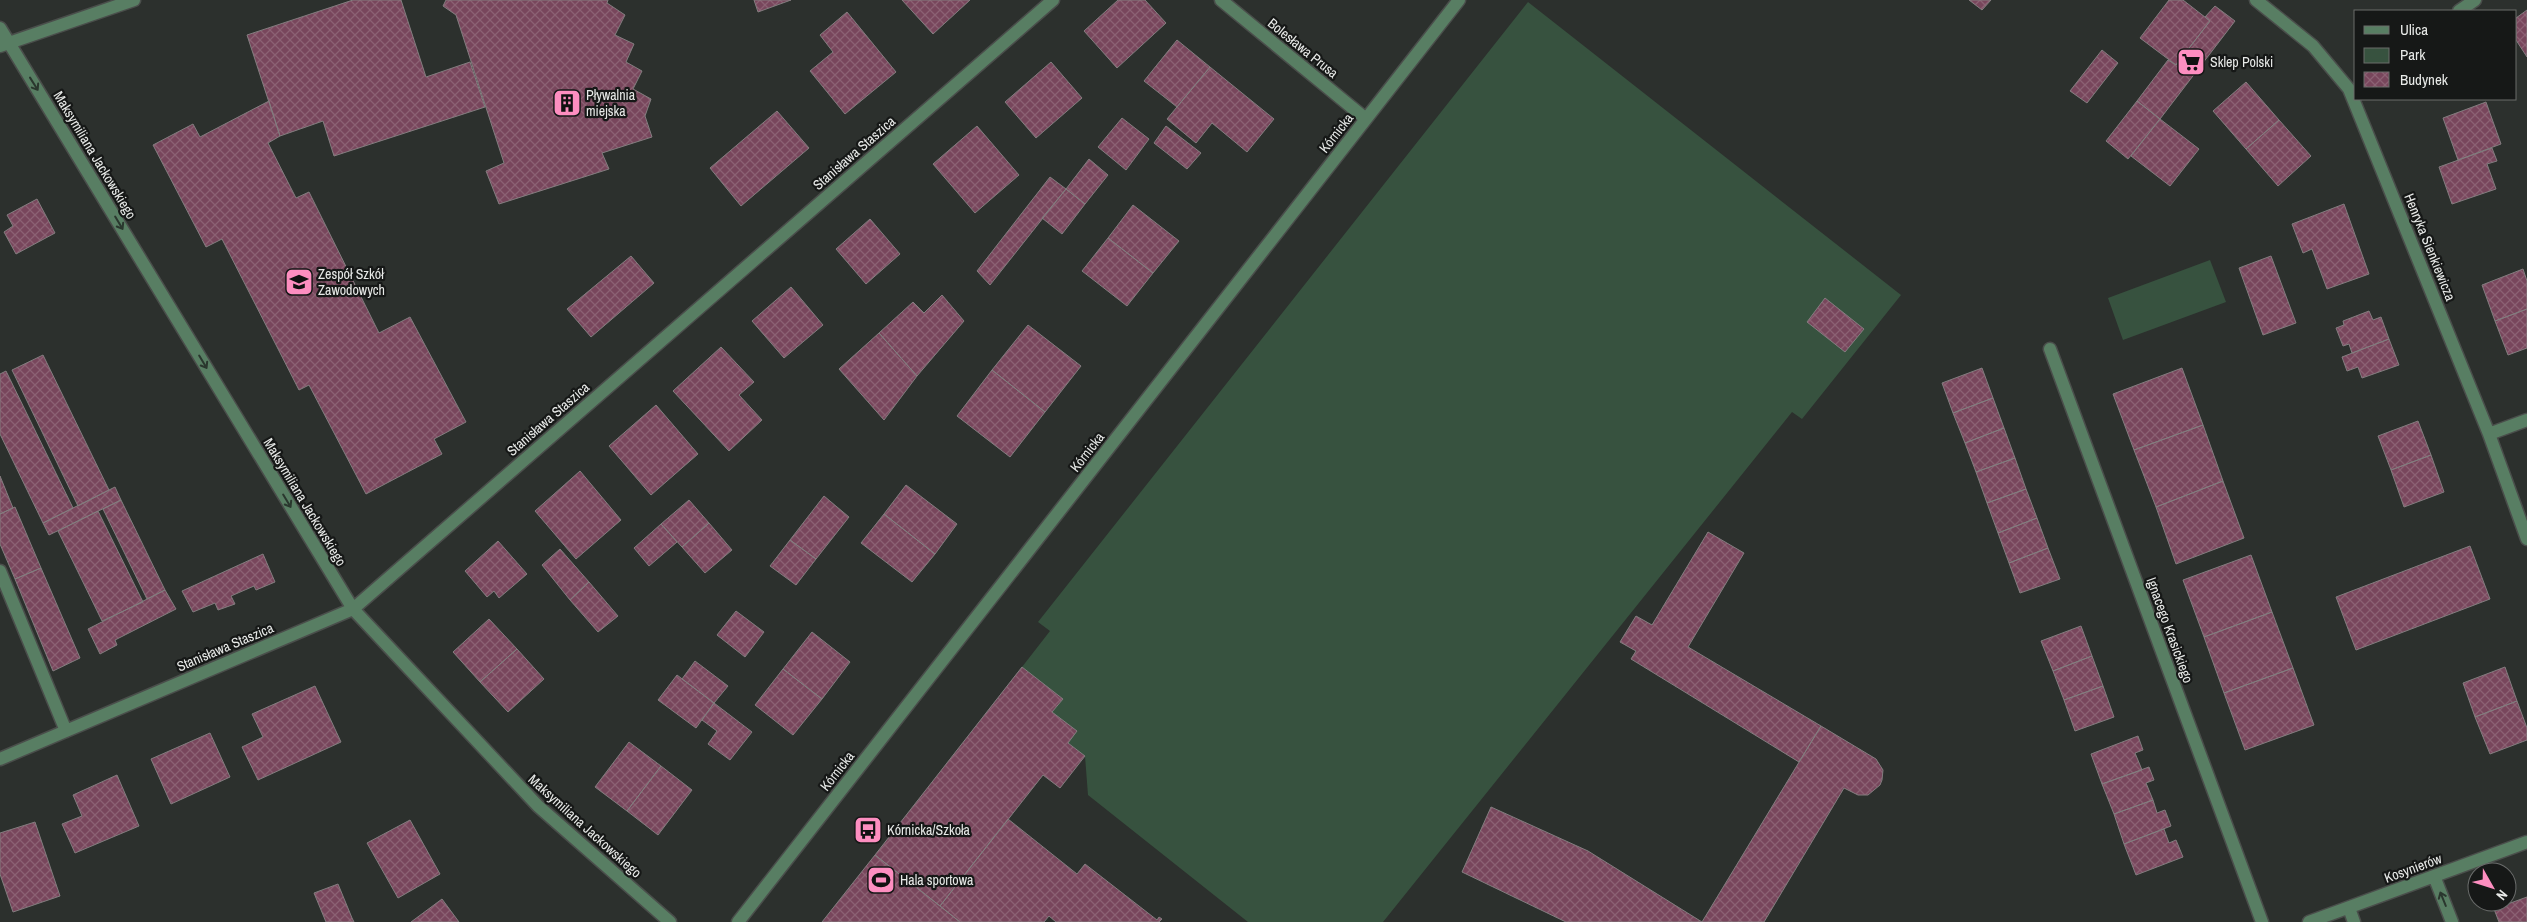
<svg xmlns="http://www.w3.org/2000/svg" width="2527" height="922" viewBox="0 0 2527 922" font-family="'Archivo Narrow',sans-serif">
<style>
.green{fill:#37523f}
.building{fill:url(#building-cross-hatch);stroke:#837d7f}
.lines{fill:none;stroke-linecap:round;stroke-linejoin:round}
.minor-casing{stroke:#4a4e4b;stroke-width:15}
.minor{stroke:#587e63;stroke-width:12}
.oneway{stroke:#2a372e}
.labels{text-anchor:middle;stroke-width:4.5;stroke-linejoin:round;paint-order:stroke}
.street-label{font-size:14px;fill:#e8eae8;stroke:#161817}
.poi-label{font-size:14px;fill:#e8eae8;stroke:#161817;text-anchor:start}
</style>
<defs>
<pattern id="building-cross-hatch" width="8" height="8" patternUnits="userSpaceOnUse" patternTransform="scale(1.25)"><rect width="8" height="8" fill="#78465c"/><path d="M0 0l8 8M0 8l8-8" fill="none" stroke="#8b6173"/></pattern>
</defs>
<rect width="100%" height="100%" fill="#2c302d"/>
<path class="green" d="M 1528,2 L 1901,295 L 1802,419 L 1792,412 L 1383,922 L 1248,922 L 1088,795 L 1085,756 L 1068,743 L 1076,731 L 1052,712 L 1063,699 L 1022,667 L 1050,631 L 1038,622 Z
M 2210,260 L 2226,302 L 2123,340 L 2108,298 Z"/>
<path class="building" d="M 353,0 L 401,0 L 426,77 L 470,62 L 485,107 L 334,156 L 323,121 L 280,136 L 247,35 Z
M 446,0 L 608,0 L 607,3 L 625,15 L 615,35 L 634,44 L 626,62 L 642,71 L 633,89 L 651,99 L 645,116 L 652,137 L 602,153 L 609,169 L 499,204 L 486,171 L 504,163 L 456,15 L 443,6 Z
M 754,0 L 791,0 L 758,12 Z
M 902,0 L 970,0 L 933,34 Z
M 1118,0 L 1145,0 L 1166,23 L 1117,68 L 1084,31 Z
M 1969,0 L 1991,0 L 1982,10 Z
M 2169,0 L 2183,0 L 2210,21 L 2176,65 L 2140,38 Z
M 2215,6 L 2235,21 L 2160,119 L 2137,101 L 2168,60 L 2176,65 L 2210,21 L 2205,17 Z
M 2527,10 L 2527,57 L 2516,40 L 2516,18 Z
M 847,12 L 896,72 L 845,114 L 810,71 L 833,52 L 820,35 Z
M 1177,40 L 1210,67 L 1177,107 L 1144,81 Z
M 2102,50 L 2118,63 L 2087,103 L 2070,91 Z
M 1051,62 L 1082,98 L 1036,138 L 1005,102 Z
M 1210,67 L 1274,119 L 1247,152 L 1212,123 L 1196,143 L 1167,119 Z
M 2246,82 L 2279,120 L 2246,149 L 2213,111 Z
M 269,101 L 280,136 L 268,143 L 296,198 L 309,192 L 379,333 L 410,317 L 466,422 L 434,439 L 442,454 L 366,494 L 309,385 L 299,390 L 222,239 L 206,247 L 153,145 L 193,124 L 200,137 Z
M 2137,101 L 2160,119 L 2128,159 L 2106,141 Z
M 2486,102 L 2501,144 L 2458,160 L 2443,118 Z
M 777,111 L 809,148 L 741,206 L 710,168 Z
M 1122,118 L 1149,139 L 1126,170 L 1098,147 Z
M 2160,119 L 2199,149 L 2170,186 L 2131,156 Z
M 2279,120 L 2311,156 L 2278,186 L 2246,149 Z
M 977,126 L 1019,175 L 975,213 L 933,164 Z
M 1166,126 L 1201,153 L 1187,169 L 1154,143 Z
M 2492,148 L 2497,161 L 2487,164 L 2496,189 L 2452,204 L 2439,167 Z
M 1089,159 L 1108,175 L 1085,204 L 1066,189 Z
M 1050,177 L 1066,189 L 990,285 L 977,271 Z
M 1066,189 L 1085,204 L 1062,234 L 1042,218 Z
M 37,199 L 55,233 L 16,254 L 4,232 L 13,226 L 7,215 Z
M 2344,204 L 2369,274 L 2327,289 L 2312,249 L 2303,253 L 2292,224 Z
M 1133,205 L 1179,241 L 1153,273 L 1108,238 Z
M 870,219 L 900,254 L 866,284 L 836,249 Z
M 1108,238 L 1153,273 L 1127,306 L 1082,271 Z
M 631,256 L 654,283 L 591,337 L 567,309 Z
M 2271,256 L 2296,323 L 2263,335 L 2239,268 Z
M 2523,269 L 2527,281 L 2527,309 L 2495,321 L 2482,285 Z
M 791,287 L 823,325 L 784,358 L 752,321 Z
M 942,295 L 964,321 L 917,376 L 879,333 L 913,302 L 924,313 Z
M 1825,298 L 1864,329 L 1845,352 L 1807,322 Z
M 2527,309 L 2527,348 L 2508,355 L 2495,321 Z
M 2369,311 L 2373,320 L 2381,317 L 2389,339 L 2352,353 L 2349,344 L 2343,346 L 2336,328 L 2344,325 L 2343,321 Z
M 1028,325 L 1081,366 L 1045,412 L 992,370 Z
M 879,333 L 917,376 L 884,420 L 839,369 Z
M 2389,339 L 2399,365 L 2362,378 L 2358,367 L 2347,371 L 2342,357 Z
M 721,347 L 754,382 L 739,395 L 762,420 L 729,451 L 673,391 Z
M 43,355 L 109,490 L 78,506 L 12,370 Z
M 1982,368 L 1993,398 L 1953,413 L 1942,383 Z
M 2182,368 L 2203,425 L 2134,450 L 2113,394 Z
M 992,370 L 1045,412 L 1010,457 L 957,416 Z
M 6,371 L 73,508 L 43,523 L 0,434 L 0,374 Z
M 1993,398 L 2004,428 L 1965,443 L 1953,413 Z
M 656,405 L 698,454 L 651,495 L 609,446 Z
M 2418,421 L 2431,455 L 2391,470 L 2378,436 Z
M 2203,425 L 2223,481 L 2156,507 L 2134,450 Z
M 2004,428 L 2015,458 L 1976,472 L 1965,443 Z
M 2431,455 L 2444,492 L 2404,507 L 2391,470 Z
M 2015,458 L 2026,489 L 1987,503 L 1976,472 Z
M 580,471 L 621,520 L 576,559 L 535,511 Z
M 0,476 L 13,508 L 0,514 Z
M 2223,481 L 2244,538 L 2176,564 L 2156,507 Z
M 906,485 L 957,524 L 935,554 L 884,514 Z
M 115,487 L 121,500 L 49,535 L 43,523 Z
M 2026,489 L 2037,518 L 1998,533 L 1987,503 Z
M 824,496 L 849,517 L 816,559 L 790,540 Z
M 121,500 L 165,590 L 147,599 L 103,509 Z
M 689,500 L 709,523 L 682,547 L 661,524 Z
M 15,507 L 41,568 L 15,579 L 0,544 L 0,514 Z
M 98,511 L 143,602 L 102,621 L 58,531 Z
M 884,514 L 935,554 L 912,582 L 861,543 Z
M 2037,518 L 2048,548 L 2009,563 L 1998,533 Z
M 709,523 L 732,550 L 705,573 L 682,547 Z
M 661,524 L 677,542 L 649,566 L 634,548 Z
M 1708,532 L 1744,553 L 1688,647 L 1821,726 L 1799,762 L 1631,659 L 1636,651 L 1620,642 L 1636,616 L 1652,625 Z
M 790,540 L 816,559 L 796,585 L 770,566 Z
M 498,541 L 527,574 L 499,598 L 494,591 L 487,597 L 465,571 Z
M 2470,546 L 2490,599 L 2356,650 L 2336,597 Z
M 2048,548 L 2060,579 L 2020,593 L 2009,563 Z
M 560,549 L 589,582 L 570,600 L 542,565 Z
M 263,554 L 275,582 L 256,590 L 254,586 L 231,596 L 235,604 L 218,610 L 215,603 L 193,612 L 182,591 Z
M 2251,555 L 2272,612 L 2204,637 L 2183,580 Z
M 41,568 L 80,658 L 53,671 L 15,579 Z
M 589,582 L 618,616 L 598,632 L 570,600 Z
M 165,590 L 176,609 L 115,640 L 117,645 L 100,654 L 88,629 Z
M 736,611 L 764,632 L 745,657 L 717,635 Z
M 2272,612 L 2293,668 L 2224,693 L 2204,637 Z
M 489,619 L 517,649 L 480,682 L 453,652 Z
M 2081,626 L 2092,656 L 2053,671 L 2041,641 Z
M 812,632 L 850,662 L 822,699 L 783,669 Z
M 517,649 L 544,679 L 508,712 L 480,682 Z
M 2092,656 L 2103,686 L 2064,700 L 2053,671 Z
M 695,661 L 728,686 L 714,703 L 682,679 Z
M 1022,667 L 1063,699 L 1052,712 L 1077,731 L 1068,743 L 1085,756 L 1060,788 L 1043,775 L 940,906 L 875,855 Z
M 2505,667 L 2517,701 L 2475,717 L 2463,683 Z
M 2293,668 L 2314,725 L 2245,750 L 2224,693 Z
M 783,669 L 822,699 L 793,735 L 755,705 Z
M 677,675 L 714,703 L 696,728 L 658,700 Z
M 315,686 L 341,742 L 258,780 L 242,747 L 263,737 L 252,714 Z
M 2103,686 L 2114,717 L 2075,731 L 2064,700 Z
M 2517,701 L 2527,728 L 2527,740 L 2490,754 L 2475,717 Z
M 714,703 L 752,732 L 730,760 L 708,744 L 717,731 L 702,720 Z
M 1821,726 L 1876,759 L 1883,770 L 1882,780 L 1880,785 L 1868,795 L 1858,795 L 1844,788 L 1764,922 L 1566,922 L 1462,872 L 1491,807 L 1588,851 L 1702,922 Z
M 210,733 L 230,777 L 171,804 L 151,759 Z
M 2138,736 L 2143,750 L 2135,753 L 2142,770 L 2102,784 L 2091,754 Z
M 629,742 L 661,766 L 627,811 L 595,787 Z
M 661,766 L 692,790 L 658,835 L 627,811 Z
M 2149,767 L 2154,780 L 2146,783 L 2153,800 L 2114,814 L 2102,784 Z
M 117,775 L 139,826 L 75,853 L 62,824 L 82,816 L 73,795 Z
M 2153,800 L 2157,813 L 2165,810 L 2171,826 L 2124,844 L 2114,814 Z
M 1008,819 L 1077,874 L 1085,864 L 1157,920 L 1159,917 L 1162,919 L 1159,922 L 1056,922 L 1049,916 L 1044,922 L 960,922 L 940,906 Z
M 410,820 L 440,874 L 398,898 L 367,843 Z
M 35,822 L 60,896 L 13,912 L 0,874 L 0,833 Z
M 2164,829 L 2169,843 L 2176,840 L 2183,857 L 2136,875 L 2124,844 Z
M 875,855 L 940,906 L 960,922 L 822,922 Z
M 338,884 L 352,918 L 354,922 L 326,922 L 314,893 Z
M 2527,897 L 2527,922 L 2499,922 L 2494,909 Z
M 442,899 L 459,922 L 411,922 Z"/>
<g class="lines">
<defs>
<path id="minor" d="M 1221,0 L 1366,119
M 2256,0 L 2313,46 L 2349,89 L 2489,434 L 2527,539
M 2459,11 L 2475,0
M 0,28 L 353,609 L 538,806 L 670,922
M 0,46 L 134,0
M 2050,349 L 2262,922
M 2489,434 L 2527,420
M 0,571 L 66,731
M 0,759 L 353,609 L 1053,0
M 2434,876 L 2452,922
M 2349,908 L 2354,922
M 738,922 L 1459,0
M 2309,922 L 2527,842"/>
</defs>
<use href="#minor" class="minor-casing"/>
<use href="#minor" class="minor"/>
</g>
<defs><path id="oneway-shaft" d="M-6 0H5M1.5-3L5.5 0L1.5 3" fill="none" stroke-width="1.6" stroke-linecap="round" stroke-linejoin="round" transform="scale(1.25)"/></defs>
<g class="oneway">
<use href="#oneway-shaft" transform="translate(34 84) rotate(58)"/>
<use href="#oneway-shaft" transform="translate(119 223) rotate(59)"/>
<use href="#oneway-shaft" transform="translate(203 362) rotate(59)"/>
<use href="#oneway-shaft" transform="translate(287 501) rotate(59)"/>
<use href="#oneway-shaft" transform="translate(2443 899) rotate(-112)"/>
</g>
<defs>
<symbol id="supermarket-square" viewBox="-11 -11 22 22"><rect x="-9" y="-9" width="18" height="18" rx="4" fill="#fd8ec0" stroke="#161817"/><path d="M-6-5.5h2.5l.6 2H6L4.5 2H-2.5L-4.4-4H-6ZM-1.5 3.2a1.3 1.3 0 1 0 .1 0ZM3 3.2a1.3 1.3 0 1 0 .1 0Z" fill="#111"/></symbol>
<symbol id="building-square" viewBox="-11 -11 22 22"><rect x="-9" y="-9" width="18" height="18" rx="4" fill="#fd8ec0" stroke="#161817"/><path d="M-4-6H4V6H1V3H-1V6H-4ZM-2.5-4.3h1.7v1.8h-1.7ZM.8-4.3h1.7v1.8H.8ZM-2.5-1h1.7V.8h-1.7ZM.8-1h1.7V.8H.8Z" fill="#111"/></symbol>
<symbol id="school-square" viewBox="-11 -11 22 22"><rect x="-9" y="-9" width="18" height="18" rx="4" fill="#fd8ec0" stroke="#161817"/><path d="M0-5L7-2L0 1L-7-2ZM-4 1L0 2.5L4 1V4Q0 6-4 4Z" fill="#111"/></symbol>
<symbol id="bus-square" viewBox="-11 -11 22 22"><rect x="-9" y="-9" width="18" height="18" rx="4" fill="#fd8ec0" stroke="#161817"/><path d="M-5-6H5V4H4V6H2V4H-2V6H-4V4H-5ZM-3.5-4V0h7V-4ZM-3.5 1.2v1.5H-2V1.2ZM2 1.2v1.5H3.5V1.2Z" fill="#111"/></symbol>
<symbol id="stadium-square" viewBox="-11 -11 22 22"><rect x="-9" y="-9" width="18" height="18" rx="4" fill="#fd8ec0" stroke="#161817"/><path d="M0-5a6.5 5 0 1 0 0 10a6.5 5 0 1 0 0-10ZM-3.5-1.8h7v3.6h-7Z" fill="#111"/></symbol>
</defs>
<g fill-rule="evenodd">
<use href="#supermarket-square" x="2175" y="46" width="32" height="32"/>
<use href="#building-square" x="551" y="87" width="32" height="32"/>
<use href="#school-square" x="283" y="266" width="32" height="32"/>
<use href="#bus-square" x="852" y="814" width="32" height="32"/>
<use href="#stadium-square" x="865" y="864" width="32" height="32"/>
</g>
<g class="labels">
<g class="street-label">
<text transform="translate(1303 48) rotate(39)" y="5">Bolesława Prusa</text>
<text transform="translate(1336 133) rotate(-52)" y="5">Kórnicka</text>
<text transform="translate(854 153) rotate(-41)" y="5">Stanisława Staszica</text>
<text transform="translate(95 155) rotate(59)" y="5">Maksymiliana Jackowskiego</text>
<text transform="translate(2430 247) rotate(68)" y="5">Henryka Sienkiewicza</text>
<text transform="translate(548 419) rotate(-41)" y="5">Stanisława Staszica</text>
<text transform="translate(1087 452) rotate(-52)" y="5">Kórnicka</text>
<text transform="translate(305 502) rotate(59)" y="5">Maksymiliana Jackowskiego</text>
<text transform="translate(2170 630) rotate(70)" y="5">Ignacego Krasickiego</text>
<text transform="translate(225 647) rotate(-23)" y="5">Stanisława Staszica</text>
<text transform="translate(837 771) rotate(-52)" y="5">Kórnicka</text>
<text transform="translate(585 826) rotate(42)" y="5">Maksymiliana Jackowskiego</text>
<text transform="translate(2413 868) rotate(-20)" y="5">Kosynierów</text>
</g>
<g class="poi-label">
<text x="2210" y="67">Sklep Polski</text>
<text x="586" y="100">Pływalnia<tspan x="586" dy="16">miejska</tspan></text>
<text x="318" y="279">Zespół Szkół<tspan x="318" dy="16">Zawodowych</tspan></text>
<text x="887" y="835">Kórnicka/Szkoła</text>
<text x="900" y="885">Hala sportowa</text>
</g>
</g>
<rect x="2354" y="10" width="162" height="90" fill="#161817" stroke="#6a6c6b"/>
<rect x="2364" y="26" width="25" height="8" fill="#587e63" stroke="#6a6c6b"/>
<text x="2400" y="35" font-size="15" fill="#e8eae8">Ulica</text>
<rect x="2364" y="48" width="25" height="15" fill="#37523f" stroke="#6a6c6b"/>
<text x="2400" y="60" font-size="15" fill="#e8eae8">Park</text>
<rect x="2364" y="72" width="25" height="15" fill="url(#building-cross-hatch)" stroke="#6a6c6b"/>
<text x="2400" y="85" font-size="15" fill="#e8eae8">Budynek</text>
<g transform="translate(2492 887) rotate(129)"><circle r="24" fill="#161817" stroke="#6a6c6b"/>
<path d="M0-4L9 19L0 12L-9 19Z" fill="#fd8ec0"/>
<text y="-8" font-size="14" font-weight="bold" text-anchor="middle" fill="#e8eae8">N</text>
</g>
</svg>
